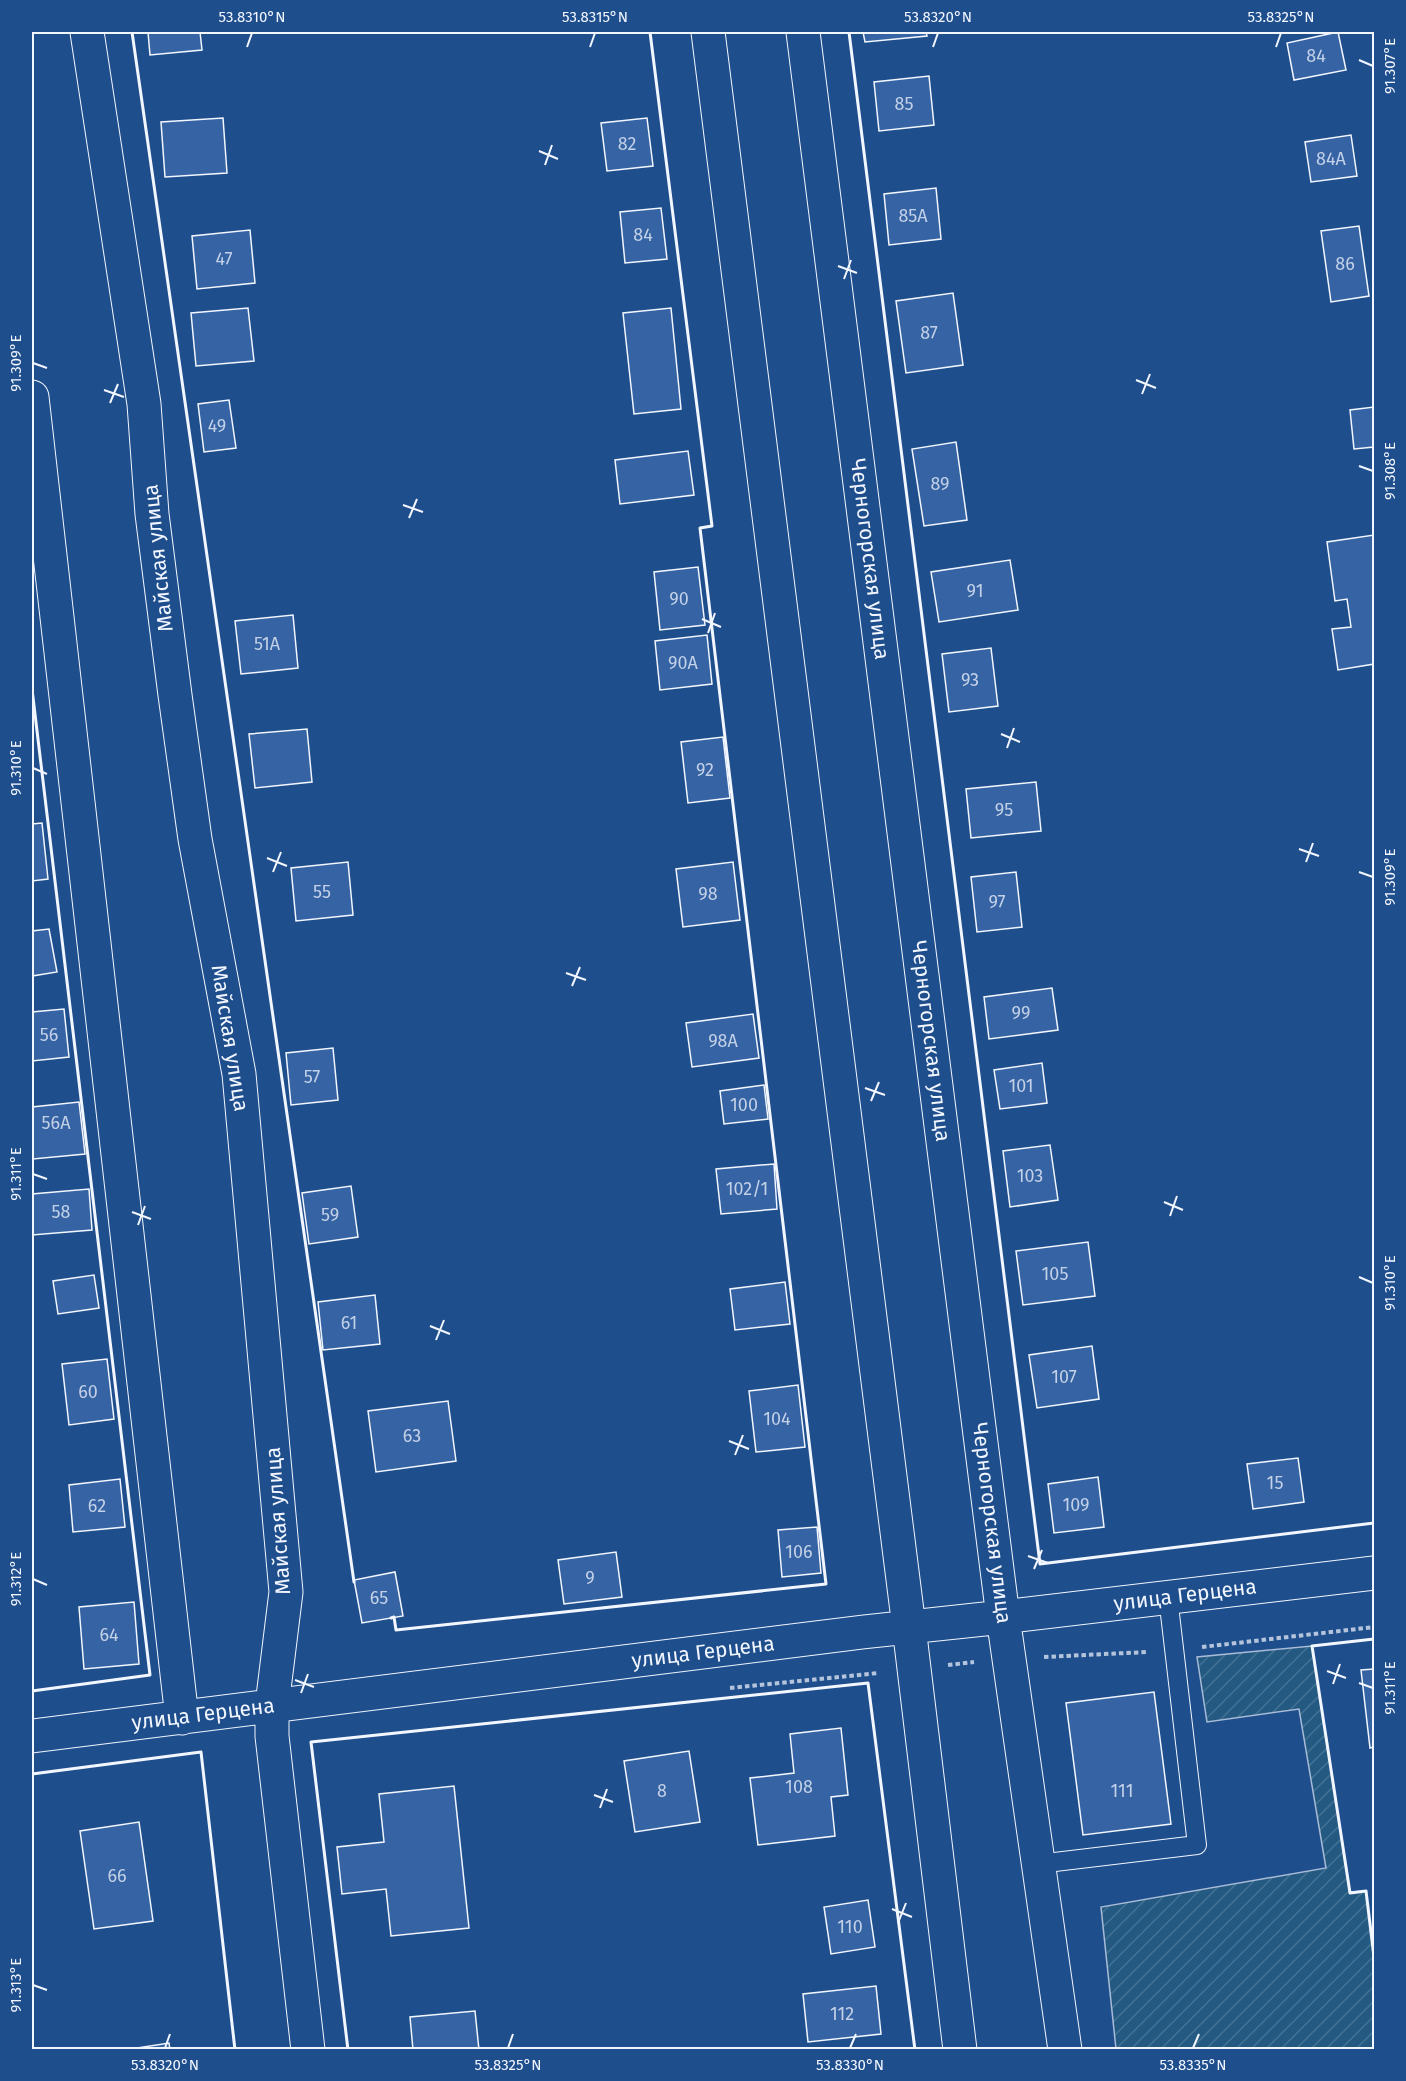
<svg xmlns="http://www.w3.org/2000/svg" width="1406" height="2081" viewBox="0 0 1406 2081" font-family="'Fira Sans',sans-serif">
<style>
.garden{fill:url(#garden-furrows);stroke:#a8bbd7;stroke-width:1.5}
.building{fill:#3563a3;stroke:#f2f6ff;stroke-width:1.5}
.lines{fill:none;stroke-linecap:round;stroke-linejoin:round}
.lane-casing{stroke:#f2f6ff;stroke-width:20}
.street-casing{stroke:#f2f6ff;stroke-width:35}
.path{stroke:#b3c4dc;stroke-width:4;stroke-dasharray:4.5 3;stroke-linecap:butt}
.lane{stroke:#1f4e8c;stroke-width:18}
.street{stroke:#1f4e8c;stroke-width:33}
.wall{stroke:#f2f6ff;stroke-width:3}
.ticks{fill:none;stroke:#f2f6ff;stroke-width:2}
.labels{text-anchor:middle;stroke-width:4.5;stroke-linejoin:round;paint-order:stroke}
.number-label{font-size:18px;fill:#c3d1e8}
.street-label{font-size:21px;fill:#f2f6ff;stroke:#1f4e8c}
.neatline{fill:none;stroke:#f2f6ff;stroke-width:2}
.ticks-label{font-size:15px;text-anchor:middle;fill:#f2f6ff}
</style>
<defs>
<pattern id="garden-furrows" width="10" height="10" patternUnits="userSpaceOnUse" patternTransform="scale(1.5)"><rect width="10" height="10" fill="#245a82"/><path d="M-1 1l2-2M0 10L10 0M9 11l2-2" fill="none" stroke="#447295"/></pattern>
</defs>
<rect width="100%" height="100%" fill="#1f4e8c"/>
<path class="garden" d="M 1312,1646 L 1350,1892 L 1366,1891 L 1374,1957 L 1374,2049 L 1116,2049 L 1101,1907 L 1326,1868 L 1299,1709 L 1207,1722 L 1197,1657 Z"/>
<path class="building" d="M 148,32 L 200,32 L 202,50 L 150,55 Z
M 863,32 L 926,32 L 927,36 L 865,42 Z
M 1338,32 L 1346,70 L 1294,80 L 1287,43 Z
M 929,76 L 934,125 L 879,131 L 874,82 Z
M 223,118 L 227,173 L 165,177 L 161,122 Z
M 647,118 L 653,166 L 607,171 L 601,123 Z
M 1351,135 L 1357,176 L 1311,182 L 1305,142 Z
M 936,188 L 941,239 L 889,245 L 884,194 Z
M 661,208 L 667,259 L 625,263 L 620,212 Z
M 1359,226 L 1369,296 L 1331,302 L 1321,231 Z
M 250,230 L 255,283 L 197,289 L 192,236 Z
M 953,293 L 963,365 L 906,373 L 896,301 Z
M 248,308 L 254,361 L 196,366 L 191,313 Z
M 671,308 L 681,409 L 634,414 L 623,313 Z
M 229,400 L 236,448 L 204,452 L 198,404 Z
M 1374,407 L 1374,447 L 1354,449 L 1350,410 Z
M 956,442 L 967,520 L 924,526 L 912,449 Z
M 688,451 L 694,495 L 620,504 L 615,460 Z
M 1374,535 L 1374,664 L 1338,670 L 1332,629 L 1351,627 L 1347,599 L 1335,601 L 1327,542 Z
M 1010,560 L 1018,610 L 939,622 L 931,572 Z
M 698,567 L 705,625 L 660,630 L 654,572 Z
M 293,615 L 298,668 L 241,674 L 235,621 Z
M 707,635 L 712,684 L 660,690 L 655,641 Z
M 991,648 L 998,706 L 949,712 L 942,654 Z
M 307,729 L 312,782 L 255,788 L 249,734 Z
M 723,737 L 730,798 L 688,803 L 681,742 Z
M 1036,782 L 1041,831 L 971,838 L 966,789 Z
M 42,823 L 48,879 L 32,881 L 32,824 Z
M 348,862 L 353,915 L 296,921 L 291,868 Z
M 733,862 L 740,920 L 683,927 L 676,869 Z
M 1016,872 L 1022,927 L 977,932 L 971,877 Z
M 49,929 L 57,972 L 32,976 L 32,931 Z
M 1052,988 L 1058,1030 L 989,1039 L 984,997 Z
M 64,1009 L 69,1057 L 32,1061 L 32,1012 Z
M 753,1014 L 759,1058 L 692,1067 L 686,1023 Z
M 333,1048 L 338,1100 L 291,1105 L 286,1053 Z
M 1042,1063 L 1047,1103 L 1000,1109 L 994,1070 Z
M 764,1085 L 768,1119 L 724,1124 L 720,1091 Z
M 79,1102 L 85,1154 L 33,1159 L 32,1107 Z
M 1050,1145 L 1058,1200 L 1010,1207 L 1003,1151 Z
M 774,1164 L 777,1209 L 721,1214 L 716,1169 Z
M 351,1186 L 358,1237 L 309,1244 L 302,1193 Z
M 89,1189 L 92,1230 L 32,1235 L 32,1194 Z
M 1088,1242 L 1095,1296 L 1023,1305 L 1016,1251 Z
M 94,1275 L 99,1308 L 58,1314 L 53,1281 Z
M 785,1282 L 790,1324 L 735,1330 L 730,1289 Z
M 375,1295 L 380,1344 L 323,1350 L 318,1302 Z
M 1092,1346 L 1099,1399 L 1037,1408 L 1029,1355 Z
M 107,1359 L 114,1419 L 69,1425 L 62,1364 Z
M 798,1385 L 805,1447 L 756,1452 L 749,1391 Z
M 448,1401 L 456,1461 L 376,1472 L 368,1411 Z
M 1298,1458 L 1304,1502 L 1253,1509 L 1247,1464 Z
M 1098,1477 L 1104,1527 L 1054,1533 L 1048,1484 Z
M 120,1479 L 125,1527 L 73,1532 L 69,1485 Z
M 817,1527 L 821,1573 L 782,1577 L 778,1530 Z
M 616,1552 L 622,1597 L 564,1604 L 558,1560 Z
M 395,1572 L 403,1616 L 362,1623 L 354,1580 Z
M 134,1602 L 139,1664 L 84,1669 L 79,1607 Z
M 1374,1669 L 1374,1747 L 1370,1748 L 1361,1670 Z
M 1154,1692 L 1171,1824 L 1083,1835 L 1066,1703 Z
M 841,1728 L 848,1795 L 831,1797 L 835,1836 L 758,1845 L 750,1778 L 794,1773 L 790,1734 Z
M 689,1751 L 700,1822 L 635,1832 L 624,1761 Z
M 454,1786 L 469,1928 L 391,1936 L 386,1889 L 342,1894 L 337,1847 L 384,1842 L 379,1794 Z
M 139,1822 L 153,1921 L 94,1929 L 80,1831 Z
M 868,1900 L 875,1947 L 831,1954 L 824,1907 Z
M 876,1986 L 881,2034 L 808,2042 L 803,1994 Z
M 475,2011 L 479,2050 L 413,2050 L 410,2017 Z
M 169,2043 L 170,2050 L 124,2050 Z"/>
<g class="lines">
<defs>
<path id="lane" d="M 1038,1864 L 1197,1845 L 1168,1597"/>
<path id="street" d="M 87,32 L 144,404 L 152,514 L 175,695 L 195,839 L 239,1074 L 286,1592 L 272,1705 L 272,1736 L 308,2050
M 708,32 L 909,1627 L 960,2050
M 803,32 L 1003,1617 L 1065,2050
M 32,397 L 182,1718
M 32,1736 L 863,1632 L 1003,1617 L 1374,1573"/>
</defs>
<use href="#lane" class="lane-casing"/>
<use href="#street" class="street-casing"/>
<path class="path" d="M 1202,1647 L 1374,1627
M 1044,1657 L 1147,1652
M 948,1665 L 974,1662
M 730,1688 L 878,1673"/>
<use href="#lane" class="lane"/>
<use href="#street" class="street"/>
<path class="wall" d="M 132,32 L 354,1582
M 849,32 L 1040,1564 L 1374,1523
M 32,689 L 150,1675 L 32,1691
M 391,1618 L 394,1617 L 396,1630 L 826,1584 L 700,528 L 712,526 L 650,32
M 1374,1639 L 1312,1646 L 1350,1893 L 1366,1891 L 1374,1957
M 32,1774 L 201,1752 L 235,2050
M 348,2050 L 311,1742 L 868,1683 L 915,2050"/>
</g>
<path class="ticks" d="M 247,47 L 252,33M 590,47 L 595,33M 933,47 L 938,33M 1276,47 L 1281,33M 1359,60 L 1373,66M 539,151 L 558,159M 545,165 L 552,145M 838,266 L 857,273M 844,279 L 851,260M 33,363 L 47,368M 1136,380 L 1156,388M 104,390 L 124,397M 1142,394 L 1150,374M 110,403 L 118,384M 1359,466 L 1373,471M 403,505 L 423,512M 409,518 L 417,499M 702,619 L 721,627M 708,633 L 715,613M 1001,734 L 1020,742M 1007,748 L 1014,728M 33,768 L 47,774M 1299,849 L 1319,856M 267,858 L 287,866M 1306,862 L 1313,843M 273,872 L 281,852M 1359,872 L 1373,877M 566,973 L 586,980M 572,986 L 580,967M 865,1088 L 885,1095M 871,1101 L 879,1082M 33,1174 L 47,1179M 1164,1202 L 1183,1210M 132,1212 L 151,1219M 1170,1216 L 1177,1196M 138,1225 L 145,1206M 1359,1277 L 1373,1283M 430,1326 L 450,1334M 436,1340 L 444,1320M 729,1441 L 749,1449M 735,1455 L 743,1435M 1028,1556 L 1048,1563M 1034,1569 L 1042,1550M 33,1579 L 47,1585M 1327,1671 L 1346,1678M 295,1680 L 314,1687M 1359,1683 L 1373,1688M 1333,1684 L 1340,1664M 301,1693 L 308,1674M 594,1795 L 613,1802M 600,1808 L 607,1789M 892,1909 L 912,1917M 898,1923 L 906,1903M 33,1985 L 47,1990M 165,2048 L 170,2034M 508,2048 L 513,2034M 850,2048 L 856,2034M 1193,2048 L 1199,2034"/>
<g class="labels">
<g class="number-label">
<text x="1316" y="62">84</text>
<text x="904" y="110">85</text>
<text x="627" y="150">82</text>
<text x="1331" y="165">84А</text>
<text x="913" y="222">85А</text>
<text x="643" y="241">84</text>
<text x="224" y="265">47</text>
<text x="1345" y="270">86</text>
<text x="929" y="339">87</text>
<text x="217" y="432">49</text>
<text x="940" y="490">89</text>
<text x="975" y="597">91</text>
<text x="679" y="605">90</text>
<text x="267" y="650">51А</text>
<text x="683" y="669">90А</text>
<text x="970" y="686">93</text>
<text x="705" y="776">92</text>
<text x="1004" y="816">95</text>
<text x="322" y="898">55</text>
<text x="708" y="900">98</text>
<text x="997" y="908">97</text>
<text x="1021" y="1019">99</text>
<text x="49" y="1041">56</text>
<text x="723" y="1047">98А</text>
<text x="312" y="1083">57</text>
<text x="1021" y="1092">101</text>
<text x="744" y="1111">100</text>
<text x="56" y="1129">56А</text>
<text x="1030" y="1182">103</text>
<text x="747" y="1195">102/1</text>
<text x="61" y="1218">58</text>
<text x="330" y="1221">59</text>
<text x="1055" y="1280">105</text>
<text x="349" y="1329">61</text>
<text x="1064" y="1383">107</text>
<text x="88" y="1398">60</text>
<text x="777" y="1425">104</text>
<text x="412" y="1442">63</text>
<text x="1275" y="1489">15</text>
<text x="1076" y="1511">109</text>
<text x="97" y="1512">62</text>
<text x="799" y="1558">106</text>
<text x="590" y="1584">9</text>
<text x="379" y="1604">65</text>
<text x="109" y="1641">64</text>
<text x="799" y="1793">108</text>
<text x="662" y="1797">8</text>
<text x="1122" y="1797">111</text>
<text x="117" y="1882">66</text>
<text x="850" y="1933">110</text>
<text x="842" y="2020">112</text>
</g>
<g class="street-label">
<text transform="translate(158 558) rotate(-96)" y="7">Майская улица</text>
<text transform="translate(870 559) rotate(83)" y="7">Черногорская улица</text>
<text transform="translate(230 1038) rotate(81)" y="7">Майская улица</text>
<text transform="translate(931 1041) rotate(83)" y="7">Черногорская улица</text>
<text transform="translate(278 1521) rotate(-94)" y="7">Майская улица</text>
<text transform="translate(992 1523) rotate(83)" y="7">Черногорская улица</text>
<text transform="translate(1185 1595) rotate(-7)" y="7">улица Герцена</text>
<text transform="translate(703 1652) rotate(-7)" y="7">улица Герцена</text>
<text transform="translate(203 1714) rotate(-7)" y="7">улица Герцена</text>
</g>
</g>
<rect width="1406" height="2081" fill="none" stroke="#1f4e8c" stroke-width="66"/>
<rect x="33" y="33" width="1340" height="2015" class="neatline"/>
<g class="ticks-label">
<text x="252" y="22">53.8310°N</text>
<text x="595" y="22">53.8315°N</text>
<text x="938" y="22">53.8320°N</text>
<text x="1281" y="22">53.8325°N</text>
<text transform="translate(1390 66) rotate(-90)" y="5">91.307°E</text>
<text transform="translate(16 363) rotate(-90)" y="5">91.309°E</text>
<text transform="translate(1390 471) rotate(-90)" y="5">91.308°E</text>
<text transform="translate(16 768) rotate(-90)" y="5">91.310°E</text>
<text transform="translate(1390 877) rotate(-90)" y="5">91.309°E</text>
<text transform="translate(16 1174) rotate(-90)" y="5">91.311°E</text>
<text transform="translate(1390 1283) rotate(-90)" y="5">91.310°E</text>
<text transform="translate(16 1579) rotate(-90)" y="5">91.312°E</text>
<text transform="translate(1390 1688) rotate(-90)" y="5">91.311°E</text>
<text transform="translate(16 1985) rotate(-90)" y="5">91.313°E</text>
<text x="165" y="2070">53.8320°N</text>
<text x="508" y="2070">53.8325°N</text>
<text x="850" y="2070">53.8330°N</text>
<text x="1193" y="2070">53.8335°N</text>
</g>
</svg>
